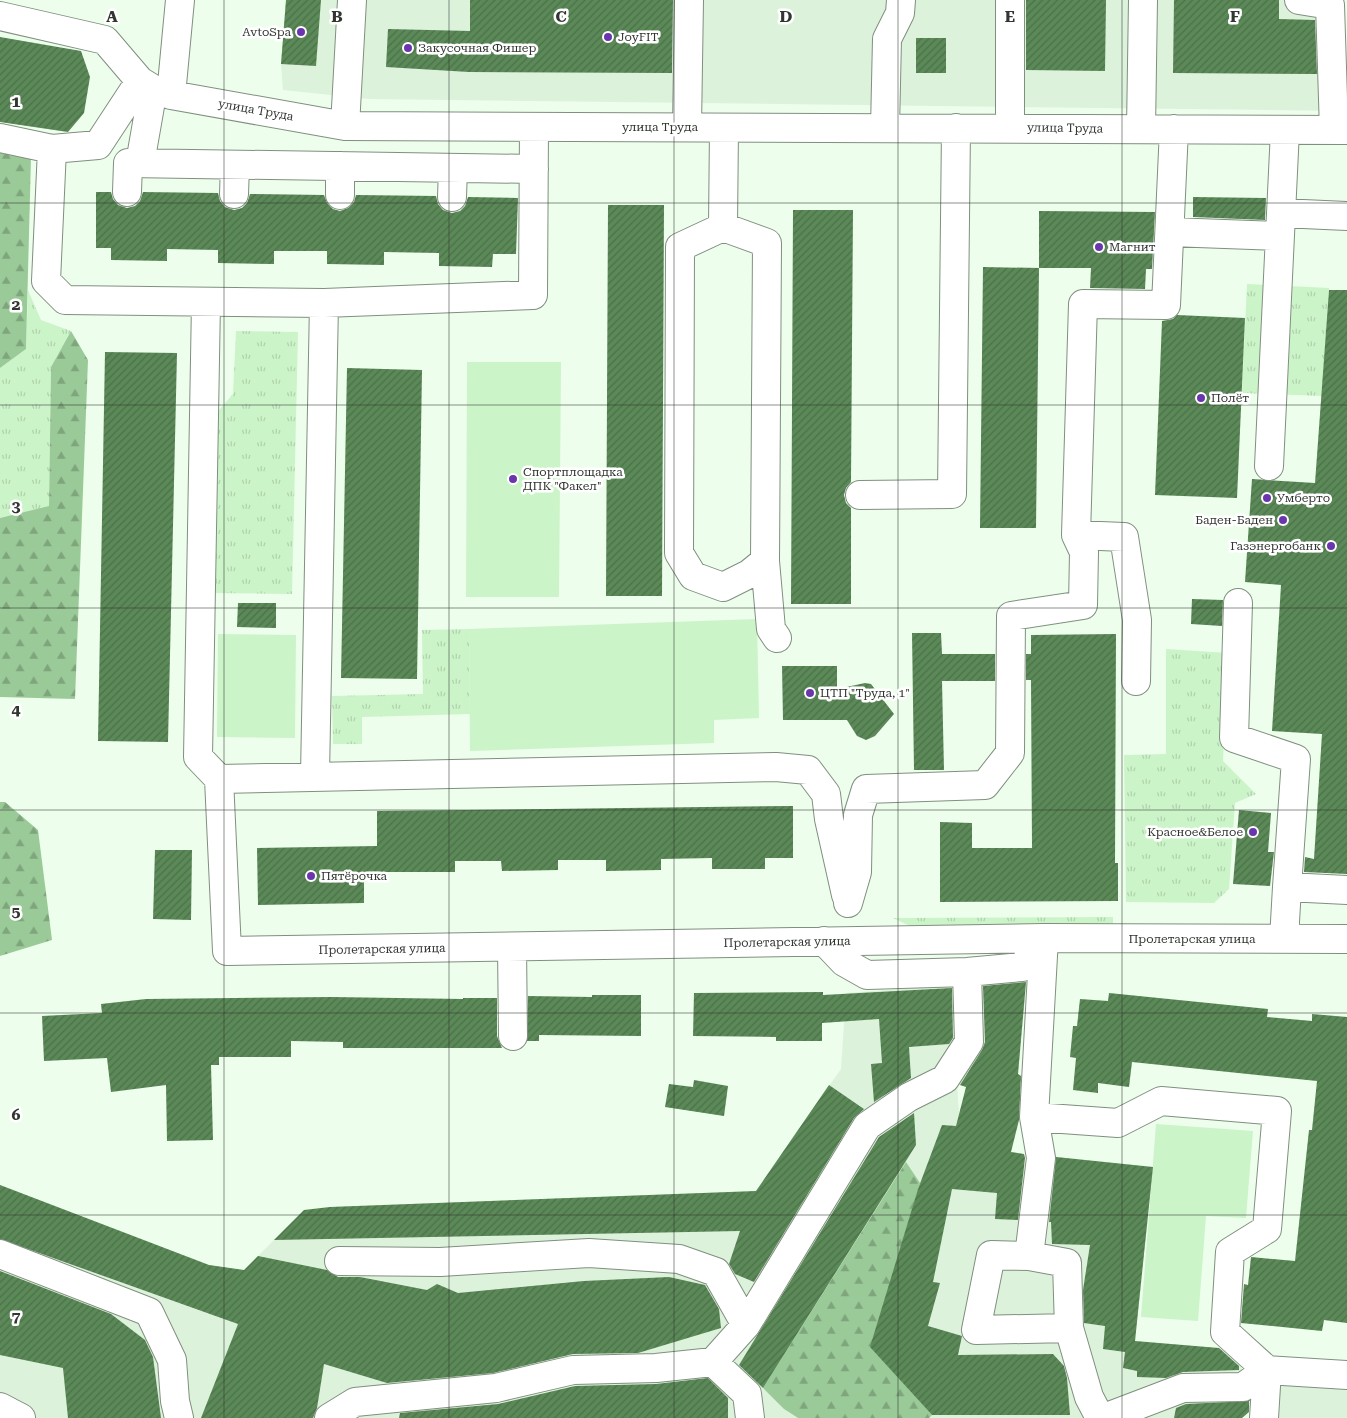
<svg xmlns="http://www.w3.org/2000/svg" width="1347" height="1418" viewBox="0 0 1347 1418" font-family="'Roboto Serif',serif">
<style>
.built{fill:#dcf2db}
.grass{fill:url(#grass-tufts)}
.forest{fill:url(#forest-firs)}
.park{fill:#ccf4c9}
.building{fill:url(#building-hatch)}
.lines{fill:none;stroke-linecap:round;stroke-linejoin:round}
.minor-casing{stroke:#808f7f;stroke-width:30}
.minor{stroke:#fff;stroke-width:28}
.grid{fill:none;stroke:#313730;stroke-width:1;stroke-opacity:0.55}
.poi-dot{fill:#6a36ad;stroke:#fff;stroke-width:2}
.labels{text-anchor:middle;stroke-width:5;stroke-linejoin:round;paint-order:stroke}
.poi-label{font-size:12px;fill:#313730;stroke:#fff;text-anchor:start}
.street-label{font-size:12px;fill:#313730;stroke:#fff}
.grid-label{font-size:16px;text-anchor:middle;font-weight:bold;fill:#313730;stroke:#fff;stroke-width:5;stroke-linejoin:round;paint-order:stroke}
</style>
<defs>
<pattern id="grass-tufts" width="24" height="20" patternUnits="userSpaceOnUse" patternTransform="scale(1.25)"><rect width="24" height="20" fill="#ccf4c9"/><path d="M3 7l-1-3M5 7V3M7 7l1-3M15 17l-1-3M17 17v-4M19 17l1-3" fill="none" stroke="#b0d2ad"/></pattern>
<pattern id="forest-firs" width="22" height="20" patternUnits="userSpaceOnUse" patternTransform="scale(1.25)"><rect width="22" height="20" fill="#9aca97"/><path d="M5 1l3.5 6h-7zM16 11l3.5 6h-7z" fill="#7ea57c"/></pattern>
<pattern id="building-hatch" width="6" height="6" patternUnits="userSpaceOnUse" patternTransform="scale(1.25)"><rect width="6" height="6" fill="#5b8958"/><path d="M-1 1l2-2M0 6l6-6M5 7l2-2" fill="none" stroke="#4c7149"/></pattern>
</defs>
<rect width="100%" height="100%" fill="#edfeec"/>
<path class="built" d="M 286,0 L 1343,0 L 1346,111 L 369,99 L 283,90 L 281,64 Z
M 991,978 L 1027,980 L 1018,1074 L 1028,1079 L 1023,1102 L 957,1084 L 960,1127 L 999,1163 L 1031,1165 L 1049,1156 L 1153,1167 L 1135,1341 L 1239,1350 L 1240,1364 L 1256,1404 L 1242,1418 L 929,1418 L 931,1415 L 871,1347 L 784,1409 L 798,1418 L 0,1418 L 0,1185 L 209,1265 L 244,1270 L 304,1210 L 330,1207 L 756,1191 L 841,1069 L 846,993 L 957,985 Z
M 1278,1385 L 1347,1389 L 1347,1418 L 1276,1418 Z"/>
<path class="grass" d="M 1247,284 L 1329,288 L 1322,396 L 1242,393 Z
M 28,290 L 41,320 L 71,331 L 51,367 L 49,507 L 0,518 L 0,368 L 26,349 Z
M 236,331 L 298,332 L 292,594 L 210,593 L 212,418 L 233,394 Z
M 469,629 L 470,714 L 362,717 L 362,744 L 333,744 L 332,696 L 423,694 L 422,630 Z
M 1166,649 L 1228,653 L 1223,761 L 1256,794 L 1235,803 L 1229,889 L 1214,903 L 1126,902 L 1124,755 L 1166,754 Z
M 1113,917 L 1113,925 L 914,928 L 893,918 Z"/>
<path class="forest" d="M 0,149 L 31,157 L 26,349 L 0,368 Z
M 71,331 L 88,360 L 75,699 L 0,697 L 0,518 L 49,506 L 51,367 Z
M 0,802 L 5,802 L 38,830 L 52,940 L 0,956 Z
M 906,1162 L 920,1183 L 871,1347 L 932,1415 L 929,1418 L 798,1418 L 784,1409 L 763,1388 Z"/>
<path class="park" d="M 467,362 L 561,362 L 559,597 L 466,597 Z
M 757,619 L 759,718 L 714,720 L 714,743 L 470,751 L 469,629 Z
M 218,634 L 296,635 L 295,738 L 217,737 Z
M 1156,1124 L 1253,1131 L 1246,1218 L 1206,1216 L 1198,1321 L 1141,1317 Z"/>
<path class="building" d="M 286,0 L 321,0 L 316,66 L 281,64 Z
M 470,0 L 673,0 L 672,73 L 469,72 L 386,67 L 388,29 L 470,31 Z
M 1026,0 L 1106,0 L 1105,71 L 1026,70 Z
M 1174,0 L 1279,0 L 1279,19 L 1315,20 L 1317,74 L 1173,73 Z
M 0,37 L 81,51 L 90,77 L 84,113 L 68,132 L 0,122 Z
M 916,38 L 946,38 L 946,73 L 916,73 Z
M 96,192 L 111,192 L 113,199 L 118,205 L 127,208 L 135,206 L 140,201 L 143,192 L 218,193 L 220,201 L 225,207 L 234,210 L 242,208 L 247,203 L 250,194 L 324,195 L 327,203 L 333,209 L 340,211 L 348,208 L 354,202 L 356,195 L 436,196 L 438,204 L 443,210 L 452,213 L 460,211 L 465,206 L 468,197 L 518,198 L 516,254 L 493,254 L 492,267 L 439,266 L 439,253 L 384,252 L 384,265 L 327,264 L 327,251 L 274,251 L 274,264 L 218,263 L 218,250 L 167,249 L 167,261 L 111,260 L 111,248 L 96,248 Z
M 1193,197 L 1266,198 L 1265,220 L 1193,217 Z
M 608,205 L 664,205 L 662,596 L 606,596 Z
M 793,210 L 853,210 L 851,482 L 846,488 L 844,495 L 846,503 L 851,508 L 851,604 L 791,604 Z
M 1039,211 L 1155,212 L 1152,269 L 1146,269 L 1145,289 L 1090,288 L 1091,268 L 1039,268 Z
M 983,267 L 1039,268 L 1036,528 L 980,528 Z
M 1329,290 L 1347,290 L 1347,874 L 1304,872 L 1305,857 L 1314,859 L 1322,734 L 1272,731 L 1281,585 L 1245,582 L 1252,479 L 1315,483 Z
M 1177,315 L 1245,318 L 1237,498 L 1155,495 L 1162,321 L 1173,319 Z
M 105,352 L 177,353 L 168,742 L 98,741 Z
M 347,368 L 422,370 L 417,679 L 341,678 Z
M 1192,599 L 1223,600 L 1222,626 L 1191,624 Z
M 238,603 L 276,603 L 276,628 L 237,627 Z
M 912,633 L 941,633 L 942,654 L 995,654 L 995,681 L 942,681 L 944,770 L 914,770 Z
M 1116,634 L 1115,863 L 1118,863 L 1118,901 L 940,902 L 940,822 L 972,823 L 972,848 L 1032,848 L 1031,680 L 1026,680 L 1026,654 L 1031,654 L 1031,635 Z
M 782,666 L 837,666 L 837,689 L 865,683 L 871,684 L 894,714 L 875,736 L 866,740 L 857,736 L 847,720 L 783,720 Z
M 793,806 L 793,858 L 765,858 L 765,869 L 712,869 L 712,858 L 661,859 L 661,870 L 606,871 L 606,860 L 558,860 L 558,870 L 502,871 L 501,861 L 455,861 L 455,872 L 364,872 L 364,903 L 258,905 L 257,848 L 377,846 L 377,811 Z
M 1239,810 L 1271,813 L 1268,852 L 1274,852 L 1270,886 L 1233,884 Z
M 155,850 L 192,850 L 191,920 L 153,919 Z
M 1026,982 L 1018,1074 L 1021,1076 L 1019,1120 L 1011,1152 L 1024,1154 L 1025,1158 L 1018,1220 L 995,1219 L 997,1193 L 952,1189 L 933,1282 L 940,1283 L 928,1326 L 962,1336 L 958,1355 L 1053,1354 L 1064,1366 L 1067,1378 L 1070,1415 L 932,1415 L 870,1347 L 918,1189 L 942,1125 L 956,1126 L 966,1087 L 960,1085 L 982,1050 L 985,1042 L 983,986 Z
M 952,988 L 953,1038 L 949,1044 L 909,1047 L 911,1078 L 874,1102 L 871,1064 L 882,1063 L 879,1019 L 822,1023 L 822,1041 L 776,1041 L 776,1037 L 693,1036 L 694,993 L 823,992 L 823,995 Z
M 1109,993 L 1268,1009 L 1267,1017 L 1312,1021 L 1312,1014 L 1347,1017 L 1347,1323 L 1324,1320 L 1322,1331 L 1241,1323 L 1244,1284 L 1248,1285 L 1251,1257 L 1295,1261 L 1309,1130 L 1312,1130 L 1317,1081 L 1132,1062 L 1129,1087 L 1098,1083 L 1098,1093 L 1073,1090 L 1076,1058 L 1070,1057 L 1073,1026 L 1077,1026 L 1080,999 L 1108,1001 Z
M 592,995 L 641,995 L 641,1036 L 539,1035 L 539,1041 L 527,1041 L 528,996 L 592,997 Z
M 332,997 L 463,999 L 463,998 L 497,998 L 497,1036 L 502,1048 L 343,1048 L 343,1042 L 291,1041 L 291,1057 L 219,1057 L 219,1065 L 211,1065 L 213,1140 L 167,1141 L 166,1085 L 111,1092 L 107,1058 L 44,1061 L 42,1016 L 102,1013 L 101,1004 L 146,999 Z
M 694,1080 L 728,1086 L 724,1116 L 665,1107 L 669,1084 L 693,1087 Z
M 829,1085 L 864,1109 L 854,1118 L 754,1282 L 735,1274 L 729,1264 L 740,1231 L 274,1240 L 304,1210 L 330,1207 L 756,1191 Z
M 914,1113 L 916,1145 L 763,1388 L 739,1365 L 879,1137 Z
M 1056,1157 L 1153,1167 L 1135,1341 L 1219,1348 L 1239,1366 L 1239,1370 L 1183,1372 L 1166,1378 L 1137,1377 L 1137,1371 L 1123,1368 L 1125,1352 L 1103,1349 L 1105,1326 L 1084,1323 L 1083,1290 L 1090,1245 L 1052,1244 L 1051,1222 L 1049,1222 Z
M 0,1185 L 209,1265 L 244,1270 L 258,1256 L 327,1270 L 338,1277 L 360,1277 L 427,1290 L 437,1284 L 458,1293 L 584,1281 L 669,1277 L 705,1285 L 719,1309 L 721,1328 L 638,1353 L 573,1354 L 493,1373 L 387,1383 L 324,1364 L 317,1408 L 313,1418 L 201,1418 L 238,1324 L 0,1239 Z
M 0,1271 L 111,1314 L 145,1340 L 153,1357 L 161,1418 L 68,1418 L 63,1368 L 0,1355 Z
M 708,1378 L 728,1398 L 728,1418 L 399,1418 L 400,1413 L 498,1404 L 575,1386 L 656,1384 Z
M 1249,1401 L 1249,1412 L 1242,1418 L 1174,1418 L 1176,1408 L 1186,1404 Z"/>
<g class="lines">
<defs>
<path id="minor" d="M 1299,0 L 1330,5 L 1334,130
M 0,16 L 105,40 L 140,81 L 153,89 L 171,95 L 345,126 L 1347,130
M 140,81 L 98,145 L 52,149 L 46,281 L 65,300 L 324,303 L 533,295 L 534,127
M 171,95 L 180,0
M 345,126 L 352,0
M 687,127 L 689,0
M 885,128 L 887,39 L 900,13 L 901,0
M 1010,128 L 1010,0
M 1141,129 L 1143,0
M 0,138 L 52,149
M 140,163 L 153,89
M 127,192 L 128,163 L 534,169
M 234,194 L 235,165
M 340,195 L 340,166
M 452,197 L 453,168
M 1281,213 L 1347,216
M 723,227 L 680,247 L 679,553 L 693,576 L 723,587 L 749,574 L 765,561 L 767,243 L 723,227 L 724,128
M 1170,232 L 1280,236
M 206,302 L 198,757 L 219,779 L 227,951 L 1044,938 L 1347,939
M 1269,466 L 1285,130
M 860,495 L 952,494 L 956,128
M 1076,535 L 1124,537 L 1137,620 L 1136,681
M 765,561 L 771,629 L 777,638
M 1238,603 L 1234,738 L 1296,759 L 1287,887 L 1347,890
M 315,775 L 324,303
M 219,779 L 776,767 L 808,770 L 826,794 L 829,819 L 846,895
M 848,903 L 857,872 L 858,815 L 866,789 L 985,785 L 1010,753 L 1011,616 L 1083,605 L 1084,552 L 1076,535 L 1083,304 L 1166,305 L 1174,129
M 1044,938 L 1034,1117 L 1118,1123 L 1161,1101 L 1277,1111 L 1267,1229 L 1230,1252 L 1225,1332 L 1267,1370 L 1347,1375
M 1284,939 L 1287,887
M 824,941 L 844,962 L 867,975 L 967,972 L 1022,967 L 1044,938
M 512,947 L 513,1036
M 0,1254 L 149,1312 L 172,1360 L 175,1401 L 179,1418
M 1029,1256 L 1041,1158 L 1034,1117
M 339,1261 L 440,1262 L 589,1253 L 679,1259 L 716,1272 L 746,1325 L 713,1362
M 746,1325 L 867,1126 L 909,1097 L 945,1079 L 969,1042 L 967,972
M 1069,1328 L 976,1330 L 991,1255 L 1029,1256 L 1067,1263 L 1069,1328 L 1089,1397 L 1100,1418
M 0,1407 L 21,1418
M 329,1418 L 355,1402 L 496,1388 L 573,1370 L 656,1368 L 713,1362 L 747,1394 L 750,1418
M 1104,1418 L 1183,1388 L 1243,1387 L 1267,1370
M 1264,1418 L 1267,1370"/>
</defs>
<use href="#minor" class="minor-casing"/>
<use href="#minor" class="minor"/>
</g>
<path class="grid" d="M 224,0 L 224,1418M 449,0 L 449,1418M 674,0 L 674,1418M 898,0 L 898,1418M 1122,0 L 1122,1418M 0,203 L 1347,203M 0,405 L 1347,405M 0,608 L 1347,608M 0,810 L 1347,810M 0,1013 L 1347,1013M 0,1215 L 1347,1215"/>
<g class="poi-dot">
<circle cx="301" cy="32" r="5"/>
<circle cx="608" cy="37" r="5"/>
<circle cx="408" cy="48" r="5"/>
<circle cx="1099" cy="247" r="5"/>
<circle cx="1201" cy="398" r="5"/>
<circle cx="513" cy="479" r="5"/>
<circle cx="1267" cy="498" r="5"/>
<circle cx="1283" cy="520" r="5"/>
<circle cx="1331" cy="546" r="5"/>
<circle cx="810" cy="693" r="5"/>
<circle cx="1253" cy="832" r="5"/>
<circle cx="311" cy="876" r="5"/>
</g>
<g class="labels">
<g class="poi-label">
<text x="291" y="36" text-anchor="end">AvtoSpa</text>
<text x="618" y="41">JoyFIT</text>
<text x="418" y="52">Закусочная Фишер</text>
<text x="1109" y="251">Магнит</text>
<text x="1211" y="402">Полёт</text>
<text x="523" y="476">Спортплощадка<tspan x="523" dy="14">ДПК "Факел"</tspan></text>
<text x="1277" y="502">Умберто</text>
<text x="1273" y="524" text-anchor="end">Баден-Баден</text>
<text x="1321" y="550" text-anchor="end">Газэнергобанк</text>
<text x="820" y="697">ЦТП "Труда, 1"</text>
<text x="1243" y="836" text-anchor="end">Красное&amp;Белое</text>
<text x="321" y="880">Пятёрочка</text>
</g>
<g class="street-label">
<text transform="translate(256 110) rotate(10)" y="4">улица Труда</text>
<text x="660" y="131">улица Труда</text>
<text transform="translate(1065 128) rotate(1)" y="4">улица Труда</text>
<text x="1192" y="943">Пролетарская улица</text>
<text transform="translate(787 942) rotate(-1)" y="4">Пролетарская улица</text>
<text transform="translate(382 949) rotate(-1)" y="4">Пролетарская улица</text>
</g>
</g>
<g class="grid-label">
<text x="112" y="22">A</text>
<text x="337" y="22">B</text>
<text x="561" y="22">C</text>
<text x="786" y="22">D</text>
<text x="1010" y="22">E</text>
<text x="1235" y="22">F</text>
<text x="16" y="107">1</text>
<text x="16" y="310">2</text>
<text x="16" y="512">3</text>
<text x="16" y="715">4</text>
<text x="16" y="917">5</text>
<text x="16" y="1120">6</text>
<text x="16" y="1322">7</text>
</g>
</svg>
